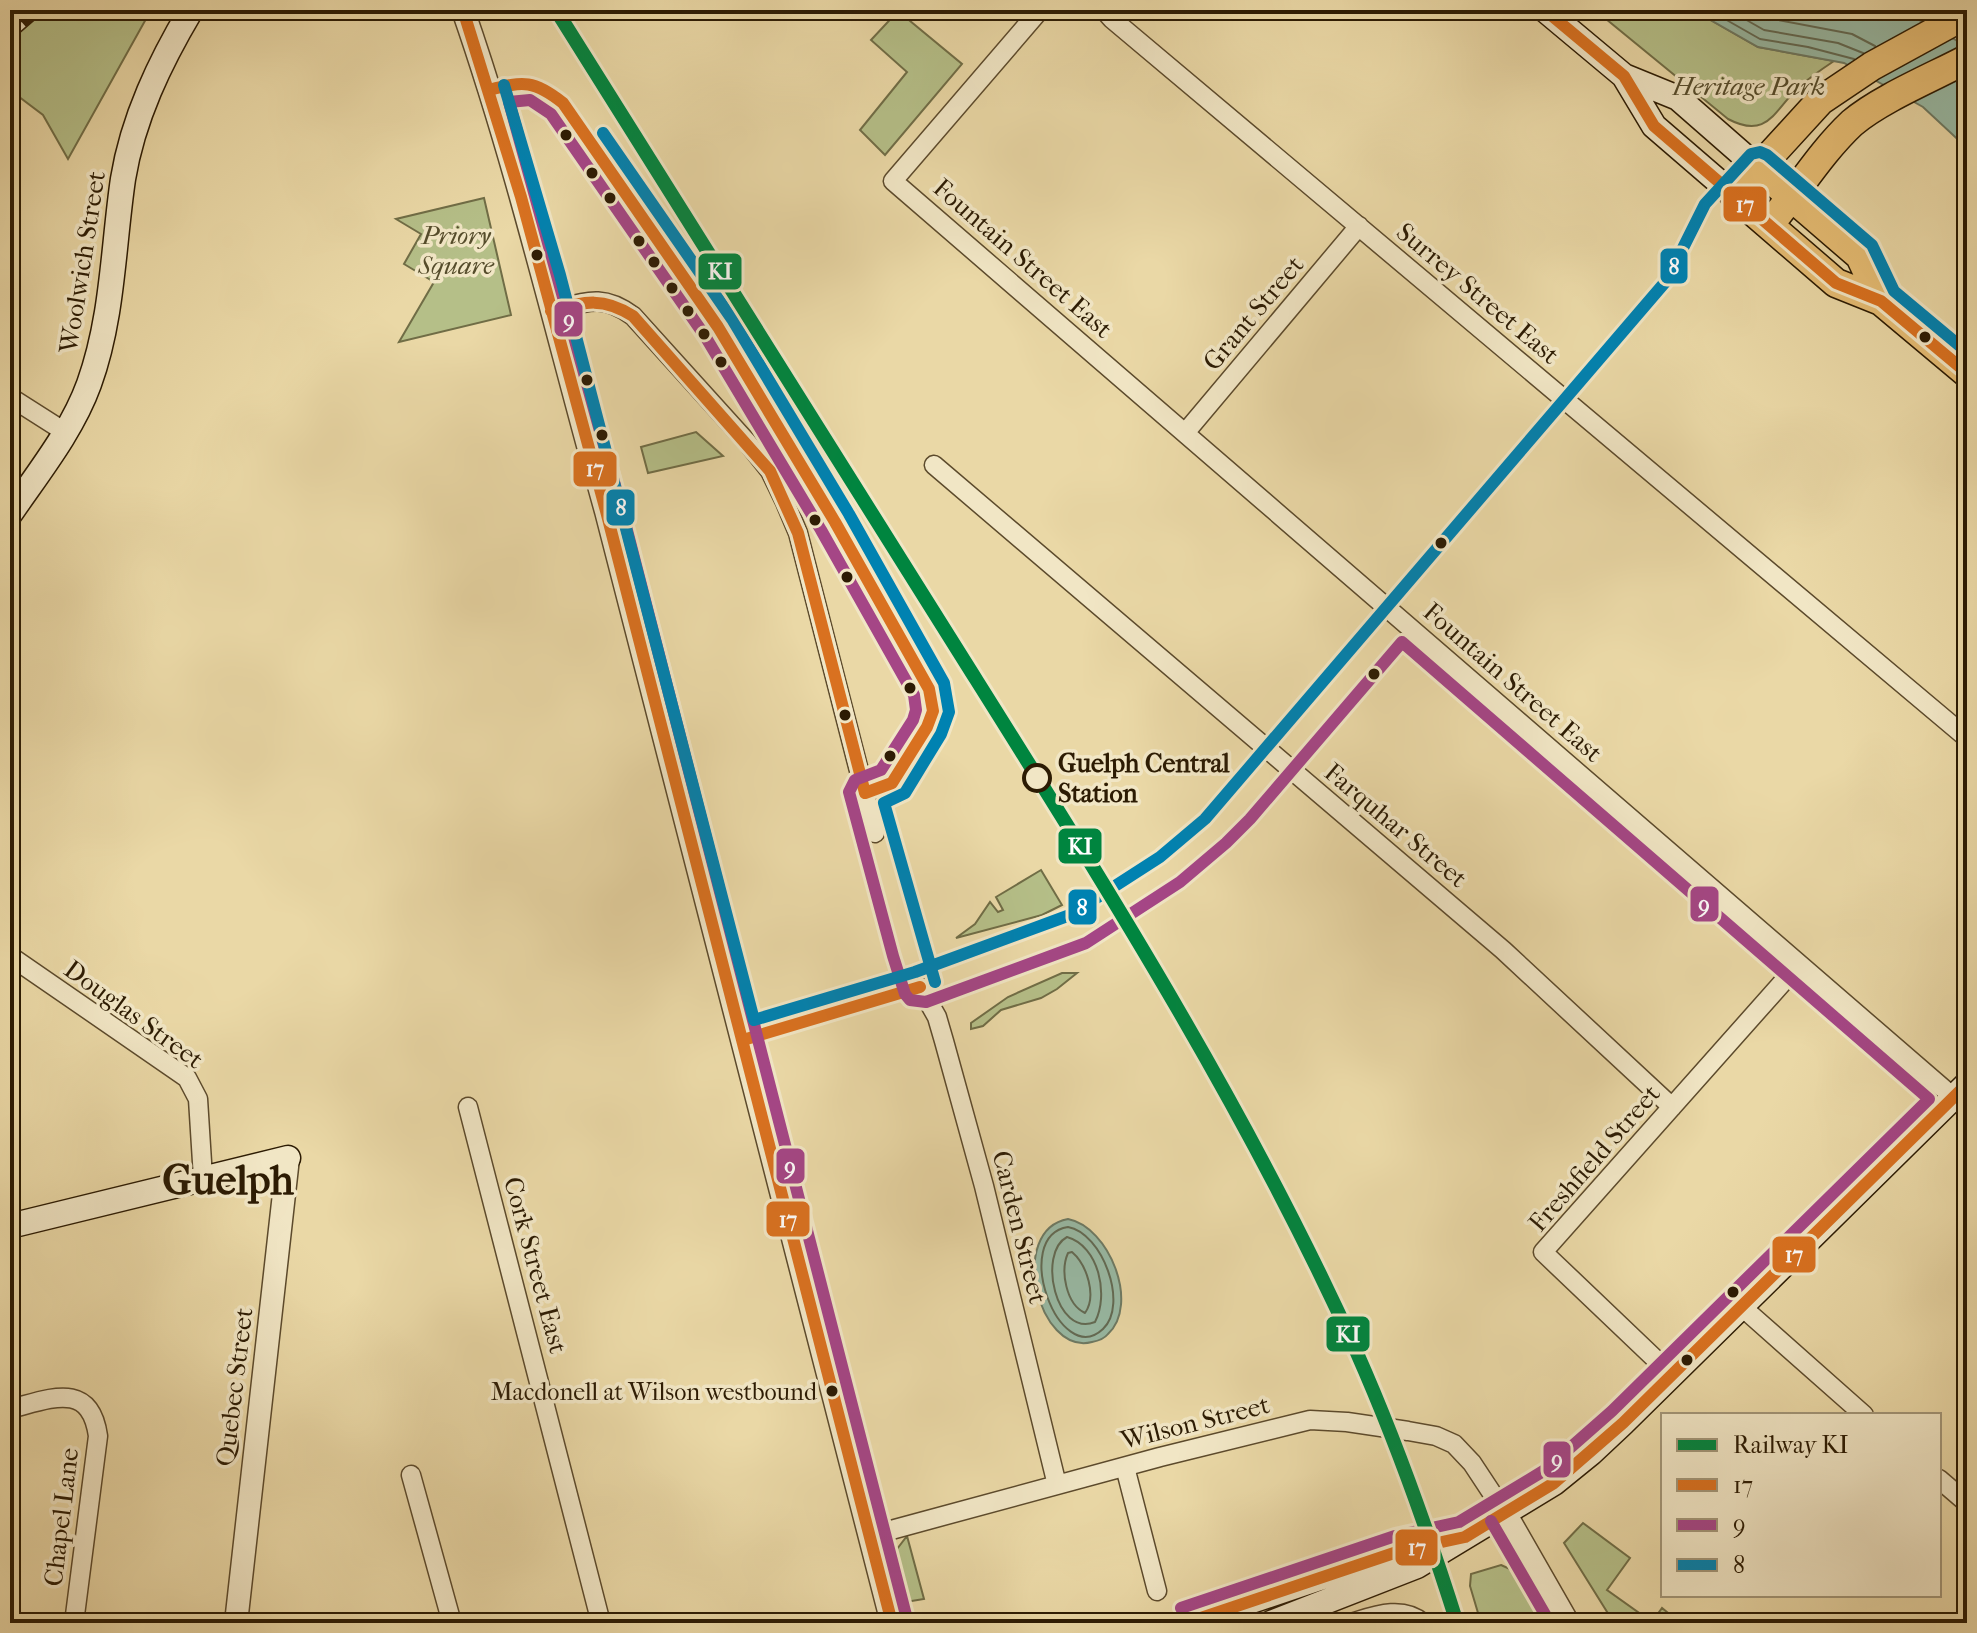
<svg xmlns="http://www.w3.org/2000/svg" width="1977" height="1633" viewBox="0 0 1977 1633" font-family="'IM FELL French Canon',serif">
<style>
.green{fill:#b5bf88;stroke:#706d46;stroke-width:2}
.water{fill:#98baa5;stroke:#6d7a64;stroke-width:2}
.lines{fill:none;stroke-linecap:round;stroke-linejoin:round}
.shore{stroke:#626a54;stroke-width:2}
.minor-casing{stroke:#5c4a2c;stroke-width:21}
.tertiary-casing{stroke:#5c4a2c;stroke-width:25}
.secondary-casing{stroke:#2c1b03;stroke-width:27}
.primary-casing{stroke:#2c1b03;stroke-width:31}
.minor{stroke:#f1e6c5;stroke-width:18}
.tertiary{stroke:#f1e6c5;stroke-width:22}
.secondary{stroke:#f1e6c5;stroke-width:24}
.primary{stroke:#e5bc73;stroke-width:28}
.rail-casing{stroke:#2c1b03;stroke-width:9}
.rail{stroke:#f1e6c5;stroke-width:6;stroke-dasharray:18;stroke-linecap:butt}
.bus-1-casing{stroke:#f1e6c5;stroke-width:18}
.bus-2-casing{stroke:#f1e6c5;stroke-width:18}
.bus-3-casing{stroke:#f1e6c5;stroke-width:18}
.bus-1{stroke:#d97120;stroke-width:12}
.bus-2{stroke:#a54686;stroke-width:12}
.bus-3{stroke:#0082b1;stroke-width:12}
.rail-1-casing{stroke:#f1e6c5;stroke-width:20}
.rail-1{stroke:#00853f;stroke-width:14}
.bus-dot{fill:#2c1b03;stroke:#f1e6c5;stroke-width:3}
.stop-dot{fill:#f1e6c5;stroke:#2c1b03;stroke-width:4}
.labels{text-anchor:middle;stroke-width:7;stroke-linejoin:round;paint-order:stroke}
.bus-label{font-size:24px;fill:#2c1b03;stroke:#f1e6c5;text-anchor:end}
.park-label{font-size:26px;font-style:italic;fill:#554c2b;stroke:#f1e6c5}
.street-label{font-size:26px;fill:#2c1b03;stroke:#f1e6c5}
.stop-label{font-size:26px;font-weight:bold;fill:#2c1b03;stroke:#f1e6c5;text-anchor:start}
.town-label{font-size:42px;font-weight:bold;fill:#2c1b03;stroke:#f1e6c5}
.line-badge{stroke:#f1e6c5;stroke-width:3}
.badge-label{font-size:22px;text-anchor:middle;font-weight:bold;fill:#fff}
</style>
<rect width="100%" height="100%" fill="#ead8a6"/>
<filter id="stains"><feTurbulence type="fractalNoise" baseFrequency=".0025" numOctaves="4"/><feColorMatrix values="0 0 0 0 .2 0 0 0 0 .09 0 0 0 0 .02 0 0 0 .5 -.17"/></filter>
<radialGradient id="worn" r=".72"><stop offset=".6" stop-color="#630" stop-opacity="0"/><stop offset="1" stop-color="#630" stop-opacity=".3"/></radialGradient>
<path class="green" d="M 10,10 L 151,10 L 68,159 L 43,115 L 10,90 Z
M 1595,10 L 1693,10 L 1758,47 L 1834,61 C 1822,69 1809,78 1799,87 C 1774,110 1768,140 1728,119 Z
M 898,11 L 962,64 L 885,155 L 860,130 L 907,72 L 871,40 Z
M 484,198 L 511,315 L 399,342 L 434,282 L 404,264 L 421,234 L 396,219 Z
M 696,432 L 723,456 L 648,473 L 641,447 Z
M 1041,870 L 1062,905 L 1042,915 L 956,938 L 975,924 L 990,902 L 998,912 L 1003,910 L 996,897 Z
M 1062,973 L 1077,973 L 1057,989 L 1041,998 L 1001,1010 L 983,1026 L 971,1029 L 971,1023 L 1008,997 Z
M 1583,1523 L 1630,1558 L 1607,1590 L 1652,1622 L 1662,1608 L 1679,1622 L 1614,1623 L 1564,1543 Z
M 907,1536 L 924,1599 L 899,1603 L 894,1553 Z
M 1501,1565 L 1510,1569 L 1544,1623 L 1481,1623 L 1470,1586 L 1471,1574 Z"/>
<path class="water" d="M 1693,10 L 1909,10 L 1919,20 L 1967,46 L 1967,148 L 1923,107 L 1844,63 L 1758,47 Z
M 1068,1219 C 1109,1227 1140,1304 1108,1334 C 1104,1339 1098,1341 1092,1342 C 1038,1356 1007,1230 1068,1219 Z"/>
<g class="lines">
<path class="shore" d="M 1709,10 L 1760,39 L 1808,47 L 1854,59
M 1729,10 L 1764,30 L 1838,43 L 1863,53
M 1753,10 L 1768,18 L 1852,34 L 1875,46
M 1068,1227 C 1102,1233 1129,1304 1103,1329 C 1059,1370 1010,1236 1068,1227 Z
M 1067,1237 C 1099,1246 1109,1295 1095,1322 C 1056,1338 1037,1253 1067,1237 Z
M 1068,1253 L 1072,1252 C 1087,1265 1097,1296 1085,1313 C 1066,1304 1060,1271 1068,1253 Z"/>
<defs>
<path id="minor" d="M 1040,10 L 893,181 L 1967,1109
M 1104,10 L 1112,19 L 1967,738
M 551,311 C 586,302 602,293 633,316 L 747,442 L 770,471 L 785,502 L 798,533 L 875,833
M 10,397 L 65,432
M 1185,433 L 1359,226
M 934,465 L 1503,950 L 1672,1107
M 10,956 L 187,1078 L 198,1099 L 203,1178
M 920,987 L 937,1017 L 944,1041 L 984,1186 L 1057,1485
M 468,1107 L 601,1623
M 1742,1307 L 1864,1415
M 1672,1375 L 1543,1252 L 1799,964
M 10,1409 C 50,1399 90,1380 98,1436 L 74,1623
M 1125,1467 L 1157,1591
M 411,1475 L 452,1623
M 1939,1479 L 1967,1503
M 869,1536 L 1160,1457 L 1310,1420 L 1347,1422 L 1408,1431 L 1436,1436 L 1454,1444 L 1472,1463 L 1505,1513
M 1351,1623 C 1374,1616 1402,1605 1423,1623"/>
<path id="tertiary" d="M 463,10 C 520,174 559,344 606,511 L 892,1623
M 1505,1513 L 1568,1623
M 236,1623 L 288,1158"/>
<path id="secondary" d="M 1545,10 L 1624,76 L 1678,98 L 1758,168
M 1624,76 L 1654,126 L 1734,195
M 10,514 C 38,473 72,431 89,384 C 113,318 113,247 123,179 C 133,118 160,62 191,10
M 10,1226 L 288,1158
M 1186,1623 L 1400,1551 L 1443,1542
M 1271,1623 L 1417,1566 L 1554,1483 L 1591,1453 L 1623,1423 L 1967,1084"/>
<path id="primary" d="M 1967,14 L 1872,66 L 1820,101 L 1734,195 L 1836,283 L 1881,301 L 1967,373
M 1758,168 L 1860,256 L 1881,301
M 1769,225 C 1797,192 1820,153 1852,123 C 1880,99 1933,77 1967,59"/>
</defs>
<use href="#minor" class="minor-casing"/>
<use href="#tertiary" class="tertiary-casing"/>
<use href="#secondary" class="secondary-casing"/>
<use href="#primary" class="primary-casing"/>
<use href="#minor" class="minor"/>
<use href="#tertiary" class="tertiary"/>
<use href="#secondary" class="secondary"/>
<use href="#primary" class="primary"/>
<defs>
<path id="rail" d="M 10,36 L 40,10"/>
</defs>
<use href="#rail" class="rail-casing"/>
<use href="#rail" class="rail"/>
<defs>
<path id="bus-1" d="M 463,10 L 521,197 L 606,511 L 892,1623
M 1545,10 L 1624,76 L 1654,126 L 1836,283 L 1881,301 L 1967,373
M 489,90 C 524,81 534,80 563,103 L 718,327 L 835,522 L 929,689 L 933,711 L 927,727 L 892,783 L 865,793
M 551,311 C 584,302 602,296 633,316 L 770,471 L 798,533 L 865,793
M 743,1040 L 920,987
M 1186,1623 L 1400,1551 L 1465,1537 L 1554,1483 L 1623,1423 L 1967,1084"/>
<path id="bus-2" d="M 1491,1521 L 1550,1623
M 907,1619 L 621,507 L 509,102 L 530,100 L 551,114 L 705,336 L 821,530 L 914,695 L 916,710 L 913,720 L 881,770 L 855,780 L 849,792 L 893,956 L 905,994 L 910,1000 L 926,1002 L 1086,943 L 1180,882 L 1226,843 L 1250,819 L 1402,642 L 1929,1099 L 1612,1411 L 1545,1470 L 1459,1522 L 1395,1536 L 1181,1608"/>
<path id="bus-3" d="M 504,85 L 560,275 L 754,1020 L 915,972 L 1070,915 L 1160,857 L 1205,819 L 1667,280 L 1705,204 L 1751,154 L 1760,152 L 1767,155 L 1872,245 L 1894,291 L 1967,352
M 603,133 L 732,319 L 849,514 L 944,683 L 949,712 L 941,734 L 905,793 L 884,803 L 935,982"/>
</defs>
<use href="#bus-1" class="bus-1-casing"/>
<use href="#bus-2" class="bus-2-casing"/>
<use href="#bus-3" class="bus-3-casing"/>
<use href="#bus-1" class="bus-1"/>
<use href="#bus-2" class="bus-2"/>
<use href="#bus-3" class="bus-3"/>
<defs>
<path id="rail-1" d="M 556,10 C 693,228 830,446 967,665 C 1107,888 1248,1111 1357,1353 C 1396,1441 1428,1531 1457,1623"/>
</defs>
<use href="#rail-1" class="rail-1-casing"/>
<use href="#rail-1" class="rail-1"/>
</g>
<g class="bus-dot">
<circle cx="566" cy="135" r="7"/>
<circle cx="592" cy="173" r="7"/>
<circle cx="610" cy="198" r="7"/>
<circle cx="639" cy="241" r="7"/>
<circle cx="537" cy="255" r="7"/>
<circle cx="654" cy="262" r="7"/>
<circle cx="672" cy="288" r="7"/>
<circle cx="688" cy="311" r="7"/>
<circle cx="704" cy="334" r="7"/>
<circle cx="1925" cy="337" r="7"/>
<circle cx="721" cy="362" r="7"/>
<circle cx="587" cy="380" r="7"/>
<circle cx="602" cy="435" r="7"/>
<circle cx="815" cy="520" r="7"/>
<circle cx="1441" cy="543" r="7"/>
<circle cx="847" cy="577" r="7"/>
<circle cx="1374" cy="674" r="7"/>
<circle cx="910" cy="688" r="7"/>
<circle cx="845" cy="715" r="7"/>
<circle cx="890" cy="756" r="7"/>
<circle cx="1733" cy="1292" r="7"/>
<circle cx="1687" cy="1360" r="7"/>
<circle cx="832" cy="1391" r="7"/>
</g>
<circle class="stop-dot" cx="1037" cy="778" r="13"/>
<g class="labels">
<g class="bus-label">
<text x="817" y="1400">Macdonell at Wilson westbound</text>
</g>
<g class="park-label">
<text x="1749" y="95">Heritage Park</text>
<text x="456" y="244">Priory<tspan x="456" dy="30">Square</tspan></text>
</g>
<g class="street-label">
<text transform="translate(1023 258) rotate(41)" y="9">Fountain Street East</text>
<text transform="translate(82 262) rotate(-81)" y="9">Woolwich Street</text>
<text transform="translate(1478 293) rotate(40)" y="9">Surrey Street East</text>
<text transform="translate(1253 313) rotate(-50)" y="9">Grant Street</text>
<text transform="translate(1513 682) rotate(41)" y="9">Fountain Street East</text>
<text transform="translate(1396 825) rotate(40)" y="9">Farquhar Street</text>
<text transform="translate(134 1014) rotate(36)" y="9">Douglas Street</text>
<text transform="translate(1594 1158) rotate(-49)" y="9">Freshfield Street</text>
<text transform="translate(1020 1227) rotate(76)" y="9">Carden Street</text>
<text transform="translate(536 1265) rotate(75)" y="9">Cork Street East</text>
<text transform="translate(234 1387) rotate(-83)" y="9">Quebec Street</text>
<text transform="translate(1195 1422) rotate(-14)" y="9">Wilson Street</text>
<text transform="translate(61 1517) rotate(-83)" y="9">Chapel Lane</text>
</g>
<g class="stop-label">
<text x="1058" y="772">Guelph Central<tspan x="1058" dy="30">Station</tspan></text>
</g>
<g class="town-label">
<text x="228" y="1194">Guelph</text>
</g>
</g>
<g class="line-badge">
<rect x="1722" y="185" width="46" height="38" rx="8" fill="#d97120"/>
<rect x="1659" y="247" width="30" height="38" rx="8" fill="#0082b1"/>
<rect x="697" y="252" width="46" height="39" rx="8" fill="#00853f"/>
<rect x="553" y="300" width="31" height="38" rx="8" fill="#a54686"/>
<rect x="572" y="450" width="46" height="38" rx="8" fill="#d97120"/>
<rect x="605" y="488" width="31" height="39" rx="8" fill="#0082b1"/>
<rect x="1057" y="827" width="46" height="38" rx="8" fill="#00853f"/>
<rect x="1689" y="885" width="31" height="38" rx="8" fill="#a54686"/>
<rect x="1067" y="888" width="31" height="38" rx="8" fill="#0082b1"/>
<rect x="775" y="1147" width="31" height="38" rx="8" fill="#a54686"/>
<rect x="765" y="1200" width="46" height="38" rx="8" fill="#d97120"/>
<rect x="1771" y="1235" width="46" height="39" rx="8" fill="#d97120"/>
<rect x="1325" y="1315" width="46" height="38" rx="8" fill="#00853f"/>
<rect x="1542" y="1440" width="30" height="39" rx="8" fill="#a54686"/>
<rect x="1394" y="1528" width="45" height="39" rx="8" fill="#d97120"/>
</g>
<g class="badge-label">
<text x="1745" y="212">17</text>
<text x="1674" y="274">8</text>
<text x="720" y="279">KI</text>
<text x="569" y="327">9</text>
<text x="595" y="476">17</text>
<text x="621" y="515">8</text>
<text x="1080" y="854">KI</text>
<text x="1704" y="912">9</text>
<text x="1082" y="915">8</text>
<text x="790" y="1174">9</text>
<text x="788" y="1227">17</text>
<text x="1794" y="1262">17</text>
<text x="1348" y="1342">KI</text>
<text x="1557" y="1467">9</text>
<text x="1417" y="1555">17</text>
</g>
<rect width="1977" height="1633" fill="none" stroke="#ead8a6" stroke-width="40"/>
<rect x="12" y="12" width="1953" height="1609" fill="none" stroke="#2c1b03" stroke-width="4"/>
<rect x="20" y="20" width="1937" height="1593" fill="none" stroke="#2c1b03" stroke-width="2"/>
<rect x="1661" y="1413" width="280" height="184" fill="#f1e6c5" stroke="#a29577" stroke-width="2"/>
<rect x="1677" y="1439" width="40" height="12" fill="#00853f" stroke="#a29577" stroke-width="2"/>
<text x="1733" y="1453" font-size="24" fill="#2c1b03">Railway KI</text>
<rect x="1677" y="1479" width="40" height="12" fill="#d97120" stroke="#a29577" stroke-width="2"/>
<text x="1733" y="1493" font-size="24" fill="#2c1b03">17</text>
<rect x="1677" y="1519" width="40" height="12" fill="#a54686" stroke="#a29577" stroke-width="2"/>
<text x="1733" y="1533" font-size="24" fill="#2c1b03">9</text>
<rect x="1677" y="1559" width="40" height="12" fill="#0082b1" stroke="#a29577" stroke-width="2"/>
<text x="1733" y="1573" font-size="24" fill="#2c1b03">8</text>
<rect width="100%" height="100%" filter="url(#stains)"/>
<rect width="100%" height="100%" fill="url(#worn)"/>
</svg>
